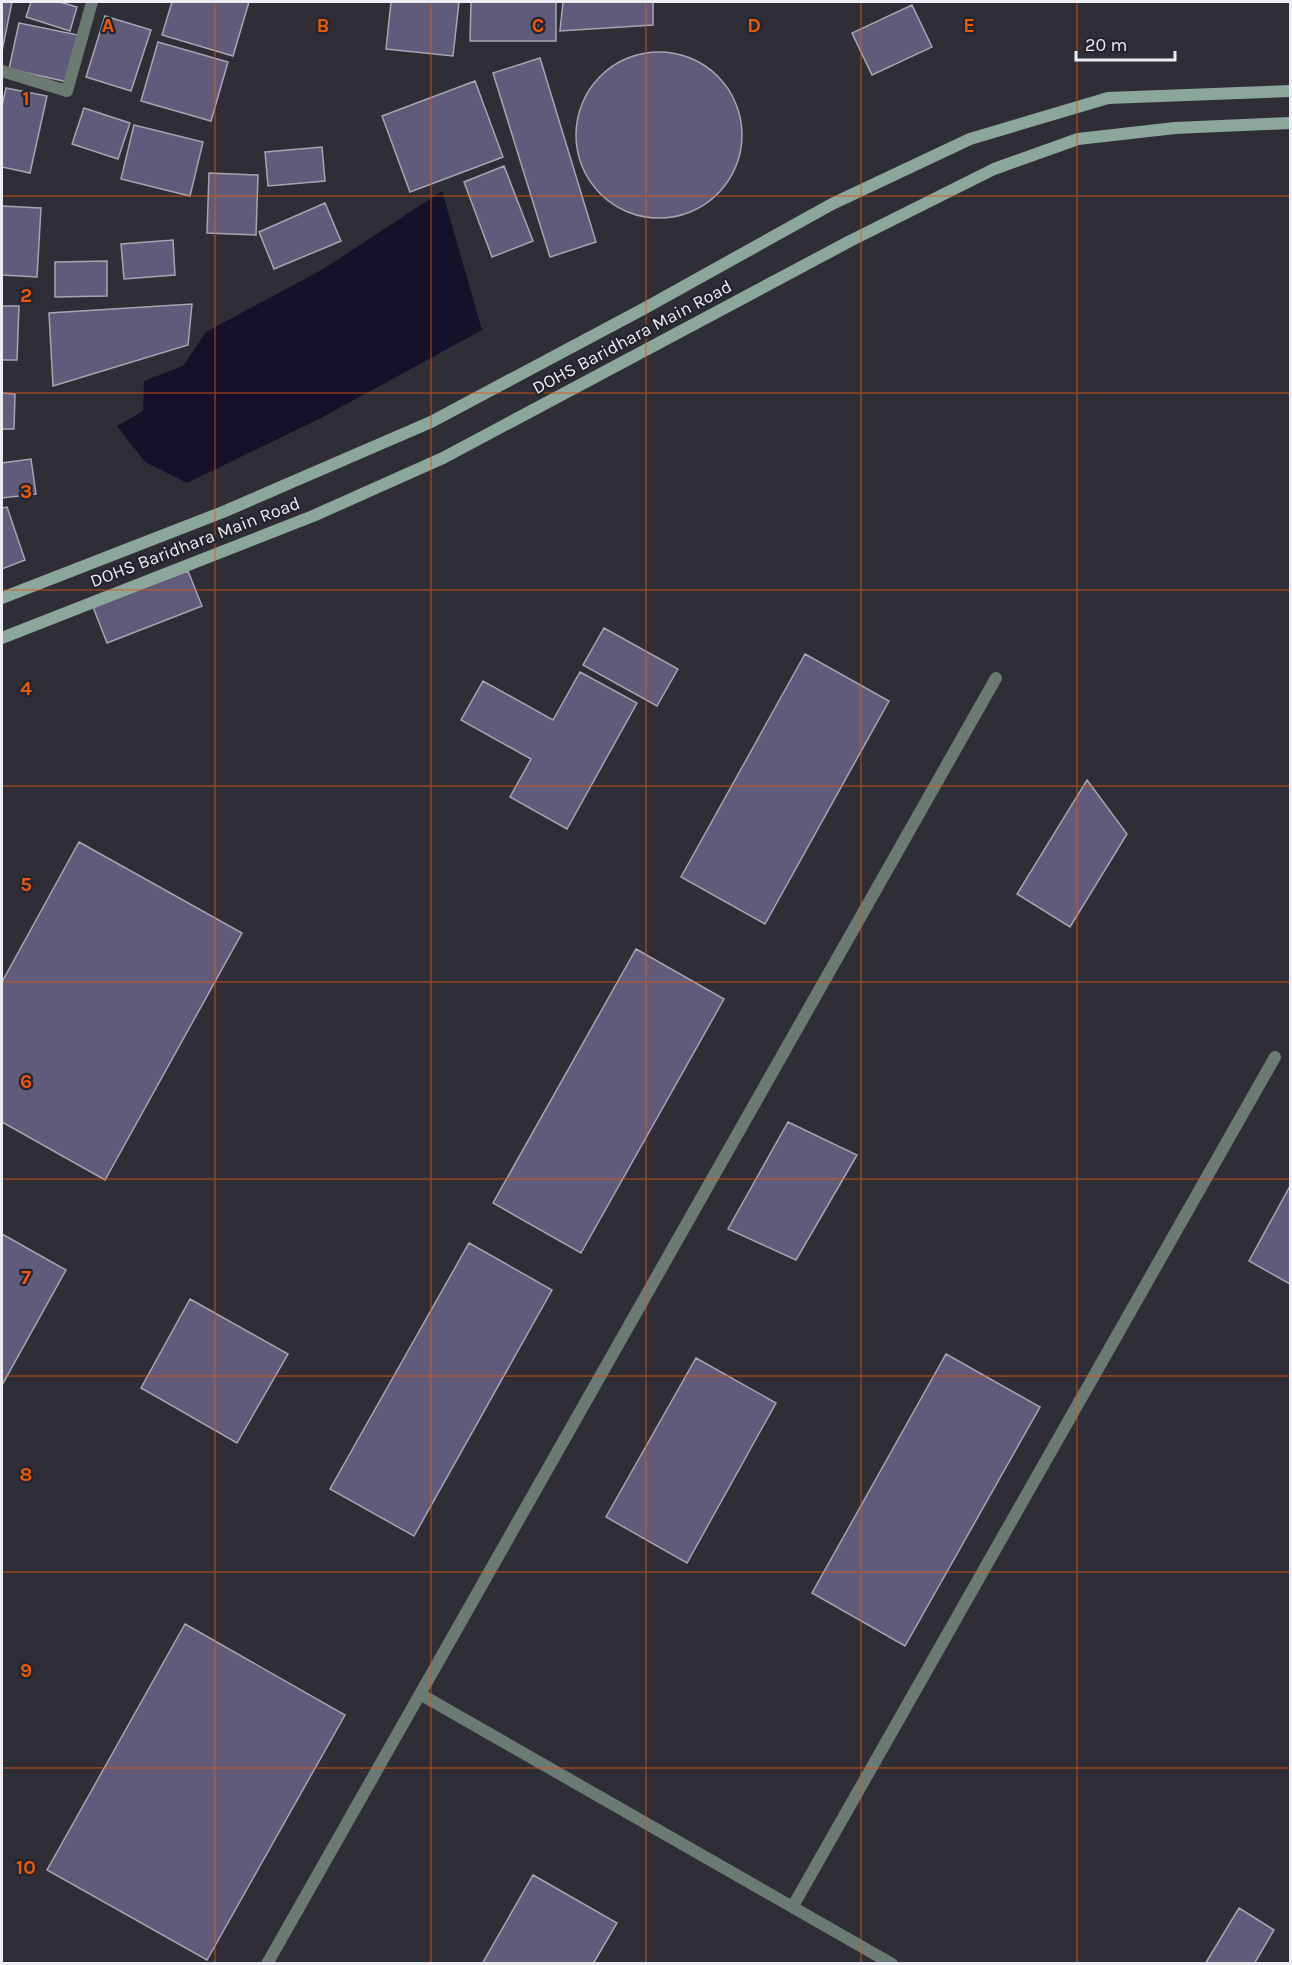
<svg xmlns="http://www.w3.org/2000/svg" width="1292" height="1965" viewBox="0 0 1292 1965" font-family="Karla,sans-serif">
<style>
.water{fill:#16102a}
.building{fill:#605b7b;stroke:#a7a5b1;stroke-width:1.5}
.lines{fill:none;stroke-linecap:round;stroke-linejoin:round}
.street{stroke:#6b7b74;stroke-width:12}
.secondary{stroke:#8ba69a;stroke-width:12}
.grid{fill:none;stroke:#e8590c;stroke-width:1.5;stroke-opacity:0.55}
.labels{text-anchor:middle;stroke-width:4.5;stroke-linejoin:round;paint-order:stroke}
.street-label{font-size:18px;fill:#ececf2;stroke:#25242d}
.grid-label{font-size:20px;text-anchor:middle;font-weight:bold;fill:#e8590c;stroke:#25242d;stroke-width:4.5;stroke-linejoin:round;paint-order:stroke}
</style>
<rect width="100%" height="100%" fill="#2f2e37"/>
<path class="water" d="M 442,191 L 482,330 L 319,419 L 187,483 L 145,462 L 117,426 L 143,411 L 144,381 L 183,366 L 206,332 L 325,268 Z"/>
<path class="building" d="M 2,2 L 12,2 L 2,51 Z
M 31,2 L 60,2 L 77,7 L 70,31 L 26,17 Z
M 172,2 L 249,2 L 233,56 L 162,35 Z
M 391,2 L 459,2 L 453,56 L 386,49 Z
M 471,2 L 556,2 L 556,41 L 470,41 Z
M 563,2 L 653,2 L 653,25 L 560,31 Z
M 912,5 L 932,47 L 872,75 L 852,33 Z
M 105,16 L 151,30 L 131,91 L 86,77 Z
M 19,23 L 78,35 L 68,82 L 9,69 Z
M 158,42 L 228,62 L 211,121 L 141,101 Z
M576 135a83 83 0 1 1 166 0a83 83 0 1 1-166 0Z
M 540,58 L 596,242 L 550,257 L 493,73 Z
M 475,81 L 503,157 L 410,192 L 382,116 Z
M 6,88 L 47,96 L 30,173 L 2,167 L 2,106 Z
M 84,108 L 130,123 L 118,159 L 72,144 Z
M 134,125 L 203,142 L 190,196 L 121,179 Z
M 322,147 L 325,181 L 268,186 L 265,152 Z
M 504,166 L 533,241 L 492,257 L 464,182 Z
M 209,173 L 258,175 L 256,235 L 207,233 Z
M 325,203 L 341,241 L 274,269 L 259,232 Z
M 2,206 L 41,208 L 37,277 L 2,275 Z
M 173,240 L 175,275 L 124,279 L 121,244 Z
M 107,261 L 107,296 L 55,297 L 55,262 Z
M 192,304 L 188,345 L 53,386 L 49,313 Z
M 2,306 L 19,306 L 17,360 L 2,360 Z
M 2,393 L 15,394 L 14,429 L 2,429 Z
M 31,459 L 36,494 L 2,498 L 2,463 Z
M 7,507 L 25,560 L 2,569 L 2,508 Z
M 188,571 L 202,606 L 107,643 L 93,607 Z
M 604,628 L 678,669 L 657,706 L 583,665 Z
M 805,654 L 889,701 L 765,924 L 681,877 Z
M 580,672 L 637,703 L 567,829 L 510,797 L 531,759 L 461,720 L 483,681 L 553,720 Z
M 1087,780 L 1127,834 L 1070,927 L 1017,894 Z
M 79,842 L 242,933 L 105,1180 L 2,1122 L 2,982 Z
M 636,949 L 724,999 L 581,1253 L 493,1203 Z
M 788,1122 L 857,1155 L 796,1260 L 728,1229 Z
M 1290,1186 L 1290,1284 L 1249,1261 Z
M 2,1234 L 66,1270 L 2,1385 Z
M 469,1243 L 552,1290 L 414,1536 L 330,1489 Z
M 190,1299 L 288,1354 L 237,1443 L 141,1388 Z
M 946,1354 L 1040,1407 L 905,1646 L 812,1593 Z
M 696,1358 L 776,1403 L 687,1563 L 606,1517 Z
M 185,1624 L 345,1715 L 207,1960 L 47,1870 Z
M 533,1875 L 617,1923 L 593,1964 L 482,1964 Z
M 1239,1908 L 1274,1930 L 1254,1964 L 1205,1964 Z"/>
<g class="lines">
<path class="street" d="M 2,71 L 67,91 L 92,2
M 420,1694 L 892,1964
M 793,1906 L 1275,1057
M 267,1964 L 996,678"/>
<path class="secondary" d="M 2,598 L 223,512 L 431,422 L 645,308 L 832,204 L 970,139 L 1108,98 L 1290,91
M 2,638 L 313,516 L 443,458 L 850,241 L 994,169 L 1078,139 L 1175,128 L 1290,123"/>
</g>
<path class="grid" d="M 215,2 L 215,1964M 431,2 L 431,1964M 646,2 L 646,1964M 861,2 L 861,1964M 1077,2 L 1077,1964M 2,196 L 1290,196M 2,393 L 1290,393M 2,590 L 1290,590M 2,786 L 1290,786M 2,982 L 1290,982M 2,1179 L 1290,1179M 2,1376 L 1290,1376M 2,1572 L 1290,1572M 2,1768 L 1290,1768"/>
<g class="labels">
<g class="street-label">
<text transform="translate(632 337) rotate(-28)" y="6">DOHS Baridhara Main Road</text>
<text transform="translate(195 542) rotate(-21)" y="6">DOHS Baridhara Main Road</text>
</g>
</g>
<g class="grid-label">
<text x="108" y="32">A</text>
<text x="323" y="32">B</text>
<text x="538" y="32">C</text>
<text x="754" y="32">D</text>
<text x="969" y="32">E</text>
<text x="26" y="105">1</text>
<text x="26" y="302">2</text>
<text x="26" y="498">3</text>
<text x="26" y="695">4</text>
<text x="26" y="891">5</text>
<text x="26" y="1088">6</text>
<text x="26" y="1284">7</text>
<text x="26" y="1481">8</text>
<text x="26" y="1677">9</text>
<text x="26" y="1874">10</text>
</g>
<rect width="1292" height="1965" fill="none" stroke="#ececf2" stroke-width="6"/>
<path d="M1076 51v9h99v-9" fill="none" stroke="#ececf2" stroke-width="3"/>
<text x="1085" y="51" font-size="18" fill="#ececf2" stroke="#25242d" stroke-width="4.5" paint-order="stroke">20 m</text>
</svg>
